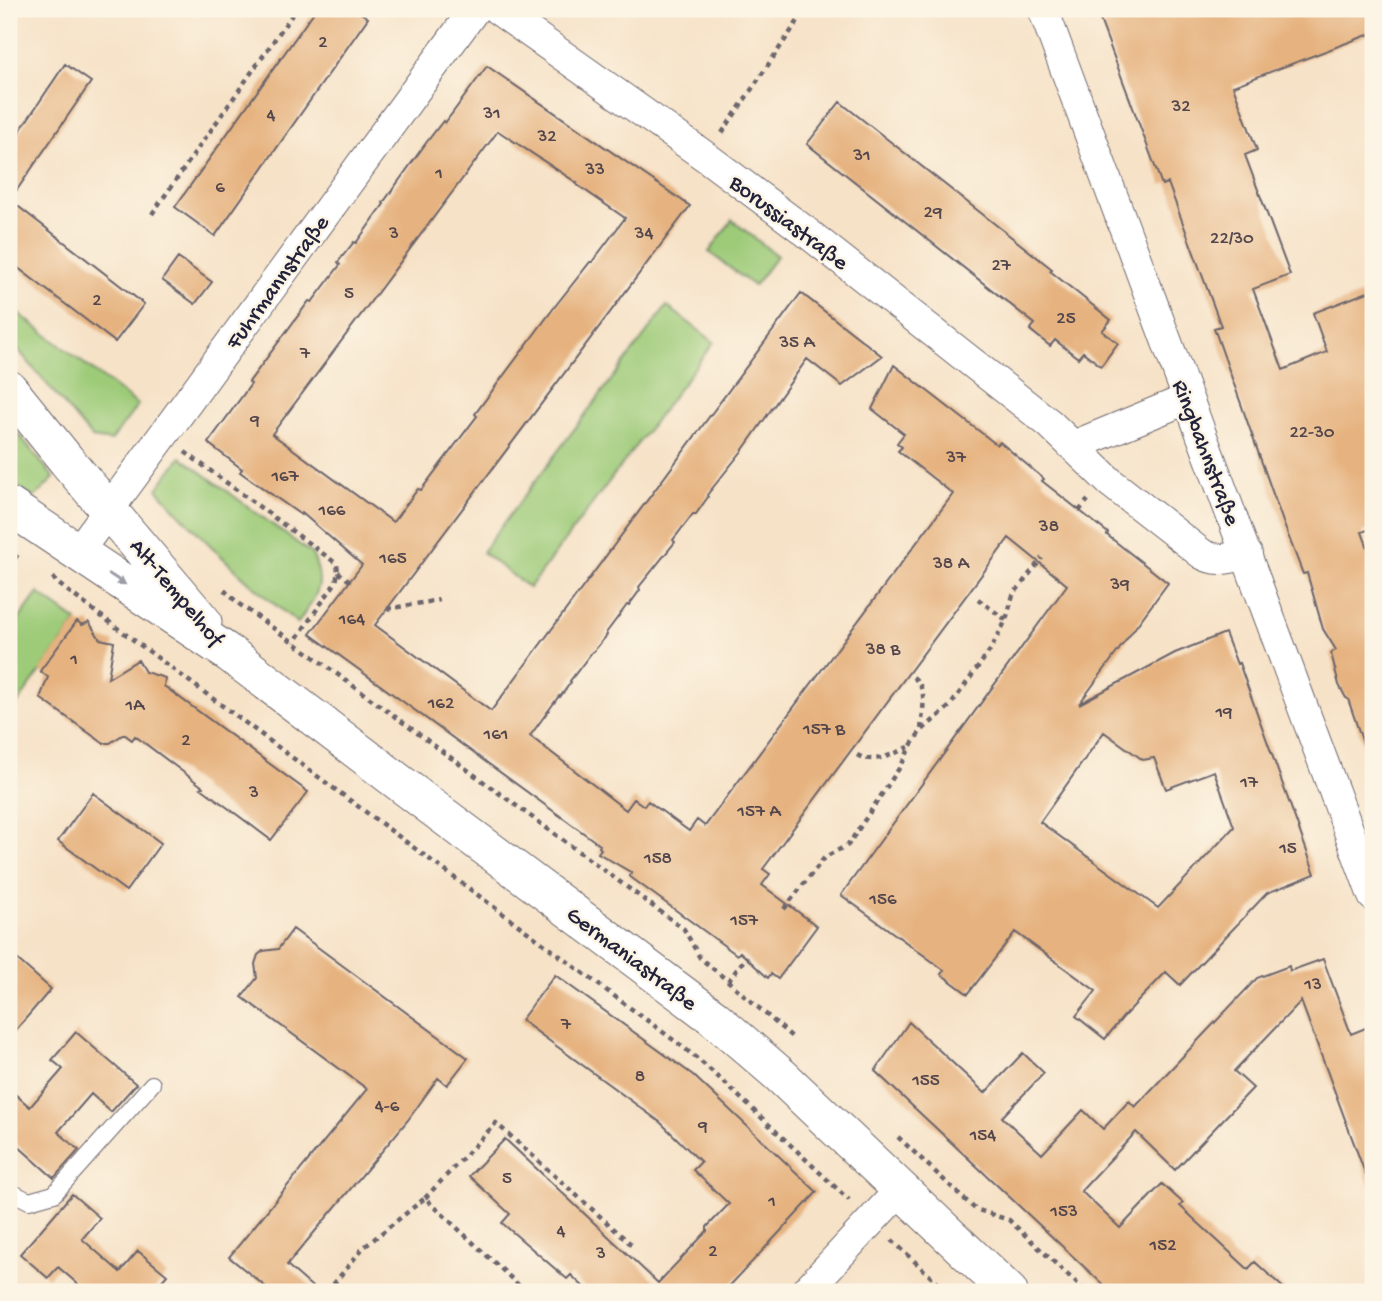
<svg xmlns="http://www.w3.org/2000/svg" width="1382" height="1301" viewBox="0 0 1382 1301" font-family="'Gochi Hand',sans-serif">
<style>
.green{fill:#9dcb78;stroke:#60765a;stroke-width:2}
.building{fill:#e6b380;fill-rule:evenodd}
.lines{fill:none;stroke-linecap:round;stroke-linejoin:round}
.service-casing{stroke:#6c656c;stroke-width:18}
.minor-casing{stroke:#6c656c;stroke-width:32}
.tertiary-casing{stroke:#6c656c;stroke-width:39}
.path{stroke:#6c656c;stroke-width:4.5;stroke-dasharray:5 5;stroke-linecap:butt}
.service{stroke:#fff;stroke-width:16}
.minor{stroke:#fff;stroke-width:30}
.tertiary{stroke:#fff;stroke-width:37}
.oneway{fill:#9c9ca7}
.labels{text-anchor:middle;stroke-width:5;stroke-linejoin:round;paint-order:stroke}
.number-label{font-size:19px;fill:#53464c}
.street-label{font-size:23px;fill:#22223b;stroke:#fcf5e5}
</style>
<rect width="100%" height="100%" fill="#fcf5e5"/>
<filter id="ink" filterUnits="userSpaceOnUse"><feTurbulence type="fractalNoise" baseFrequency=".0143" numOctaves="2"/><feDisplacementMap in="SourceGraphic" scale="14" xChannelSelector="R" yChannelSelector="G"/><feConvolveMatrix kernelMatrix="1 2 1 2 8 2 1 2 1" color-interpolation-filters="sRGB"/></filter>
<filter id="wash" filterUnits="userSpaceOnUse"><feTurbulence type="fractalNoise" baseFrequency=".00686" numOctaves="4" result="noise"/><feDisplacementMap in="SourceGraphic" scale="28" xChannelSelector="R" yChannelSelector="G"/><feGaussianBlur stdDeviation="1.57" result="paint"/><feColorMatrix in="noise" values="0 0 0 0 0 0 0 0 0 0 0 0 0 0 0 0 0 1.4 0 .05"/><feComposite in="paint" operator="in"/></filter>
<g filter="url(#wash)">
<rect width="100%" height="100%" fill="#f6e2c7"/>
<path class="green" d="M 732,220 L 777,256 L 754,286 L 709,252 Z
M 9,306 L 138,405 L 111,441 L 92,438 L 9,339 Z
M 667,306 L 714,342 L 529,588 L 482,552 Z
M 9,422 L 54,478 L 34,498 L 9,480 Z
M 181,457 L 312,554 C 327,587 316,595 298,623 C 246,583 201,538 157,489 Z
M 38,593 L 77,621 L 9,715 L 9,633 Z"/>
<g id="blocks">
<path class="building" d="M 316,9 L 355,9 L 368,18 L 215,236 L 175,207 Z
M 1096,9 L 1373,9 L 1373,33 L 1233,86 L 1257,150 L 1245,155 L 1290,275 L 1253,289 L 1283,370 L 1327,352 L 1313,313 L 1373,290 L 1373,528 L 1362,532 L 1373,562 L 1373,761 L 1369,761 L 1348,699 L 1346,698 L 1339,685 L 1331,653 L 1336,650 L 1323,629 L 1307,573 L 1303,574 L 1283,522 L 1214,328 L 1221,326 L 1168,183 L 1162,185 Z
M 65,64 L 91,82 L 10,200 L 144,304 L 115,342 L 9,261 L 9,147 Z
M 487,66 L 690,206 L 375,625 L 491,711 L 801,293 L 882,356 L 842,386 L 807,359 L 742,451 L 707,495 L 708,497 L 696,514 L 693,514 L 673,540 L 675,542 L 639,587 L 640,590 L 629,605 L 627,605 L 606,633 L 607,635 L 594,651 L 592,652 L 570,681 L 571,682 L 560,697 L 559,696 L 530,736 L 626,810 L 634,799 L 644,806 L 648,801 L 689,831 L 697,820 L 705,826 L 953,494 L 898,451 L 902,447 L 897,443 L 904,434 L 872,409 L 894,365 L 997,445 L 1000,442 L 1044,479 L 1042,481 L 1108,533 L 1107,535 L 1168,583 L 1079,704 L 1175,653 L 1225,633 L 1237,664 L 1239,663 L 1315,874 L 1267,893 L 1180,985 L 1166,972 L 1123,1017 L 1105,1039 L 1076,1016 L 1096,991 L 1015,932 L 968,994 L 941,974 L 944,970 L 841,895 L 1067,585 L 1009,538 L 763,869 L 770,874 L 762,885 L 817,926 L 778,979 L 771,974 L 768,978 L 740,952 L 737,955 L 629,876 L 632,873 L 598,853 L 601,849 L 599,847 L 600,845 L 310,634 L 362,565 L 302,513 L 301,515 L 240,472 L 242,469 L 208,443 L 251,384 L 249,382 L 309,301 L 312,302 L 340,265 L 338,262 L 354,242 L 356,243 L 384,204 L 383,203 L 426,143 L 443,121 L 445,123 ZM 498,131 L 577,183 L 576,184 L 625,218 L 592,262 L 590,262 L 556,305 L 475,414 L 477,416 L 421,490 L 418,489 L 393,522 L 272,434 ZM 1104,732 L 1143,760 L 1154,758 L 1166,789 L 1214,771 L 1234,827 L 1158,908 L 1040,822 Z
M 840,102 L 1052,269 L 1050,271 L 1111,320 L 1102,331 L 1118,343 L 1101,366 L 1083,352 L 1078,358 L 1055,340 L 1050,346 L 1030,330 L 1035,324 L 807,144 Z
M 178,258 L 212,282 L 195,304 L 162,280 Z
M 77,621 L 82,625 L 89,622 L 100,639 L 114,642 L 108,678 L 138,660 L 145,672 L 165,678 L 164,686 L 308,792 L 271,840 L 201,788 L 203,787 L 135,736 L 132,740 L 124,734 L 110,743 L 103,743 L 40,698 L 48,677 L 40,671 Z
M 93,793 L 161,843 L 126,891 L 58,841 Z
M 293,929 L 468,1058 L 447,1085 L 438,1078 L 408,1120 L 287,1265 L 318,1292 L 272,1292 L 229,1257 L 367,1089 L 242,997 L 257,978 L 255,964 L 258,955 L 263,951 L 278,949 Z
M 9,952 L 51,989 L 9,1038 Z
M 1323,959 L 1351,1034 L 1373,1025 L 1373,1188 L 1371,1189 L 1301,1001 L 1234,1071 L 1253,1088 L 1175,1170 L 1136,1132 L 1081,1191 L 1120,1228 L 1162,1184 L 1183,1203 L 1180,1206 L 1248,1269 L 1255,1262 L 1288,1292 L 1111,1292 L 875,1071 L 909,1022 L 985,1093 L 1023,1053 L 1044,1073 L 1002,1117 L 1042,1154 L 1083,1110 L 1103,1129 L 1129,1101 L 1135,1107 L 1257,978 L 1289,966 L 1290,971 Z
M 555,975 L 693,1075 L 817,1192 L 724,1292 L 589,1292 L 571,1275 L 567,1279 L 502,1223 L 510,1214 L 469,1176 L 505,1139 L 658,1283 L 707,1231 L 707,1227 L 729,1204 L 693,1170 L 701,1162 L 660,1122 L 521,1020 Z
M 76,1032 L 136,1084 L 111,1112 L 91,1094 L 58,1132 L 79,1150 L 54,1178 L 9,1138 L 9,1089 L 30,1107 L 63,1069 L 52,1060 Z
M 72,1194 L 100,1218 L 82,1239 L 120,1272 L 138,1251 L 167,1275 L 152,1292 L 87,1292 L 58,1267 L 48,1278 L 20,1254 Z"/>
</g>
</g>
<g filter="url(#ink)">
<use href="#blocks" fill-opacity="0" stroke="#6c656c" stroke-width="2"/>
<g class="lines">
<defs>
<path id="service" d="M 9,1191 L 29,1201 L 54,1194 L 152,1084"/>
<path id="minor" d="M 497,9 L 706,157 L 805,231 L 1050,424 L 1111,483 L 1202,554 C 1217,563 1230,558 1247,554
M 1043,9 L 1373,896
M 1073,446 L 1187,399
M 77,553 L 475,9
M 805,1292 L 900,1190"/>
<path id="tertiary" d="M 9,389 L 67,461 L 203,622
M 9,506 L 230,654 L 421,799 L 713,1017 L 780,1075 L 1009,1292"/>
</defs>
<use href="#service" class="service-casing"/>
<use href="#minor" class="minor-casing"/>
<use href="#tertiary" class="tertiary-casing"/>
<path class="path" d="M 722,133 L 806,9
M 152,214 L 296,9
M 185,452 L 337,564 L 338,572 L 336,582 L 294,642
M 1079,511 L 1088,500
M 9,567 L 18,554
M 338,572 L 350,581
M 53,577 L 56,582 L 89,607 L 683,1047 L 713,1072 L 849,1200
M 224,590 L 239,604 L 303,649 L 684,929 L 700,958 L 728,981 L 792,1037
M 978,599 L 1006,620
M 387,609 L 439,600
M 913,677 C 929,689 922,713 921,731
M 857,755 C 874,765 893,754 909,747
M 784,909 L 825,857 L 848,845 L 902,764 L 910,747 L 920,732 L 950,706 L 991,649 L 1006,620 L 1013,595 L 1042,558
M 728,981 L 747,956
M 898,1137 L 975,1209 L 1009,1220 L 1086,1292
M 425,1198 L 496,1123 L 632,1245
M 892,1240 L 947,1292
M 327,1292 L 363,1248 L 425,1198 L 526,1292"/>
<use href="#service" class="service"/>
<use href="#minor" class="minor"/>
<use href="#tertiary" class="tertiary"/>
</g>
<defs><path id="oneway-solid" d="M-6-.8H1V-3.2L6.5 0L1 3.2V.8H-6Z" transform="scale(1.75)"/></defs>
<use class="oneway" href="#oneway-solid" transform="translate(117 579) rotate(33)"/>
</g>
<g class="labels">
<g class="number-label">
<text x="323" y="47">2</text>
<text x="1181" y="111">32</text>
<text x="492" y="118">31</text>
<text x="271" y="120">4</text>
<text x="547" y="141">32</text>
<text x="862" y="160">31</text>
<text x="595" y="174">33</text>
<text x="439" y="178">1</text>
<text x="220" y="192">6</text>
<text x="933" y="217">29</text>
<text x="394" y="238">3</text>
<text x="644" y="238">34</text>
<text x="1232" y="243">22/30</text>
<text x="1001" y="270">27</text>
<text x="349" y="298">5</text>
<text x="97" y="305">2</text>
<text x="1066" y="323">25</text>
<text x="797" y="347">35 A</text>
<text x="305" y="358">7</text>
<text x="255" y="425">9</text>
<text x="1312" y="437">22-30</text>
<text x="956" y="462">37</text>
<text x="285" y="481">167</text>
<text x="332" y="515">166</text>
<text x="1049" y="531">38</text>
<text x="393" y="563">165</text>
<text x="951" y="568">38 A</text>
<text x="1120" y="589">39</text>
<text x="352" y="624">164</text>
<text x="883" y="654">38 B</text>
<text x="74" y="664">1</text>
<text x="441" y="708">162</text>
<text x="135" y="710">1A</text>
<text x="1224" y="717">19</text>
<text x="824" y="734">157 B</text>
<text x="496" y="739">161</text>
<text x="186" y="745">2</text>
<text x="1249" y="787">17</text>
<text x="254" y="797">3</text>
<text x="759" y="816">157 A</text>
<text x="1288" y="853">15</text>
<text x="658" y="863">158</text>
<text x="883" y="904">156</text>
<text x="744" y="925">157</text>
<text x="1313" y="989">13</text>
<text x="566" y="1029">7</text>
<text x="640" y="1081">8</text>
<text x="926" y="1085">155</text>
<text x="387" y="1111">4-6</text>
<text x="703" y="1131">9</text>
<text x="983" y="1140">154</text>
<text x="507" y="1183">5</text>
<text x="772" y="1206">1</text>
<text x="1064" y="1216">153</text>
<text x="561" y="1236">4</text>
<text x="1163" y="1250">152</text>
<text x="713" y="1256">2</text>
<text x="601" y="1258">3</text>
</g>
<g class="street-label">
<text transform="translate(790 221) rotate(37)" y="8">Borussiastraße</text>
<text transform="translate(276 281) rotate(-54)" y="8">Fuhrmannstraße</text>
<text transform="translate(1208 452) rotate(69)" y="8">Ringbahnstraße</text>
<text transform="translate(178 591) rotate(50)" y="8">Alt-Tempelhof</text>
<text transform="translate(633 957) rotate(37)" y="8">Germaniastraße</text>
</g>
</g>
<rect width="1382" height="1301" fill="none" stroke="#fcf5e5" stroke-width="35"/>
</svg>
